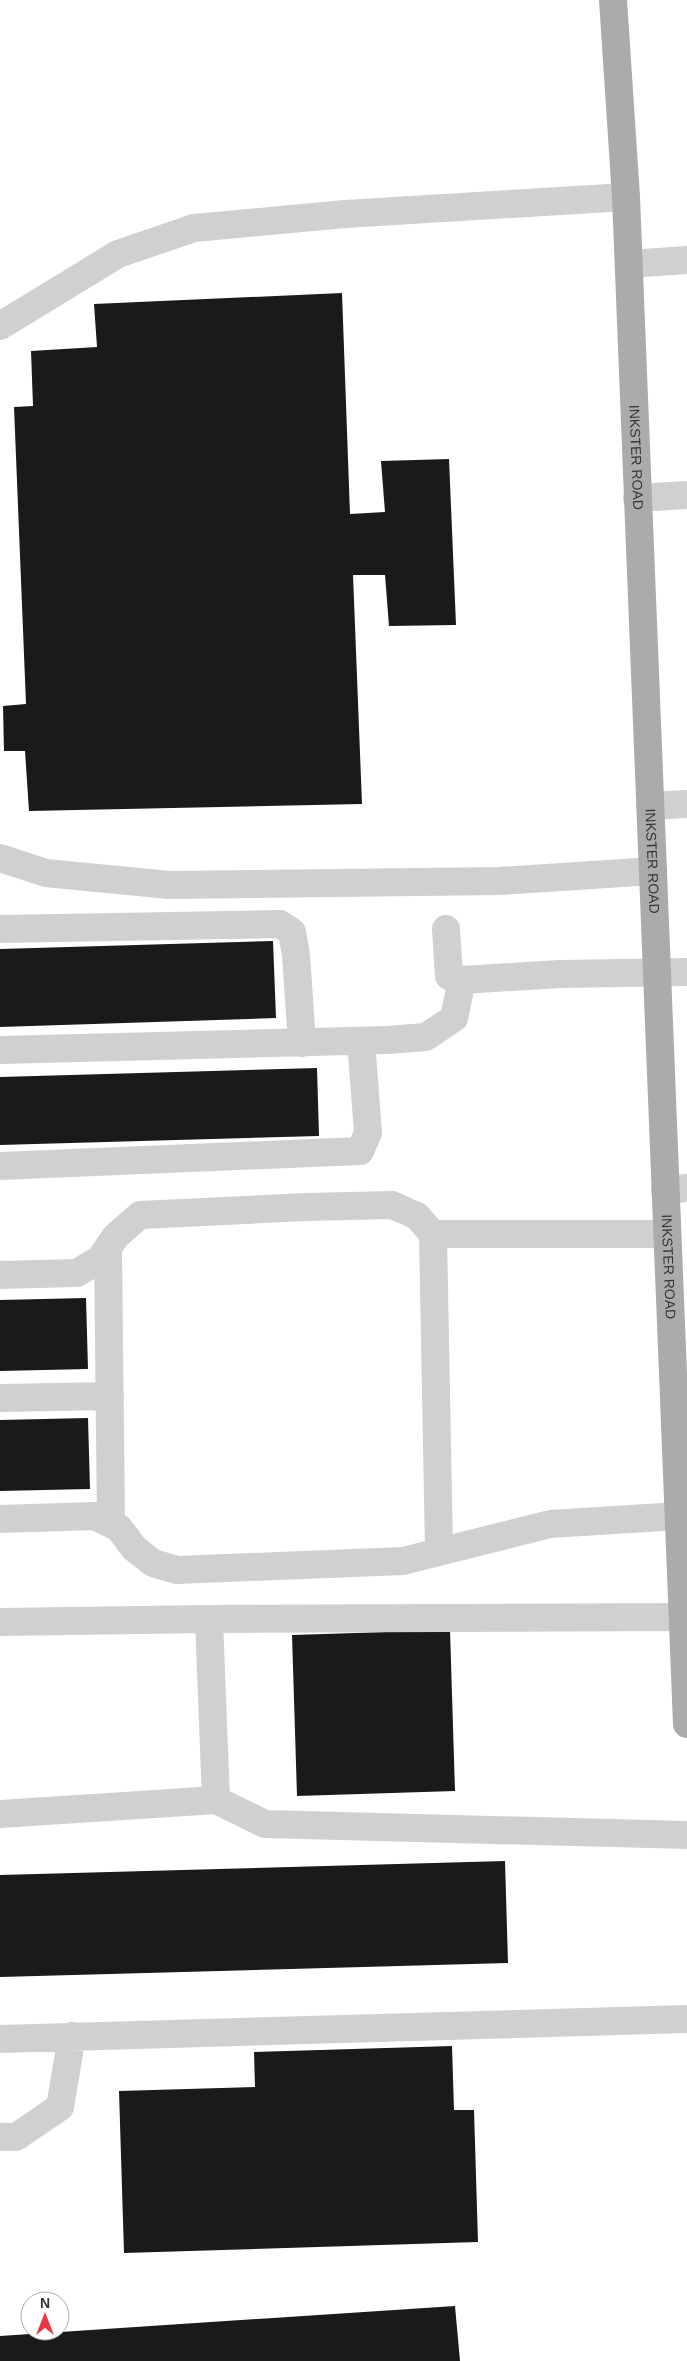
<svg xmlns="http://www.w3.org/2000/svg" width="687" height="2361" viewBox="0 0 687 2361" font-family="Arial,sans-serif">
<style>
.building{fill:#1a1a1a}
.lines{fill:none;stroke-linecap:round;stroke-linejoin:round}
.minor{stroke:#d0d0d0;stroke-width:28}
.major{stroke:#ababab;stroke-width:28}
.labels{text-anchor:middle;stroke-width:5;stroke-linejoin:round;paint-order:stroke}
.street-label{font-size:14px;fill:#333;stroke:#fff}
</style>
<rect width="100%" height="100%" fill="#fff"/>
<path class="building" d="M 342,293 L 350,514 L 385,512 L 381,461 L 449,459 L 456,625 L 389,626 L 385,575 L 353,575 L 362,804 L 29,811 L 25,751 L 4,751 L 3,706 L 26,704 L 14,407 L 33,406 L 31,351 L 97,347 L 94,304 Z
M 273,941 L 276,1018 L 0,1027 L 0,949 Z
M 317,1068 L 319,1136 L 0,1145 L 0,1077 Z
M 86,1298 L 88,1369 L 0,1371 L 0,1300 Z
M 88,1418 L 90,1489 L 0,1491 L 0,1420 Z
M 450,1630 L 455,1791 L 297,1796 L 292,1635 Z
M 505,1861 L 508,1963 L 0,1977 L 0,1875 Z
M 452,2046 L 454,2110 L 474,2110 L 478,2242 L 124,2253 L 119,2091 L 255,2087 L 254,2052 Z
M 455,2306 L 460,2361 L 0,2361 L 0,2336 Z"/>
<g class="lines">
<path class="minor" d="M 629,264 L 687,260
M 0,326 L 118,254 L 194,228 L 345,214 L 626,197
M 637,498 L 687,495
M 650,806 L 687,804
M 0,858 L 46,873 L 169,885 L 500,881 L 653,871
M 0,929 L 280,924 L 292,932 L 296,955 L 302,1043
M 446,929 L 449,976 L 462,980 L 559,974 L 687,972
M 0,1050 L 387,1040 L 426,1037 L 454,1018 L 462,980
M 0,1166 L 360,1151 L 368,1133 L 361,1041
M 665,1190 L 687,1188
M 433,1234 L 439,1551
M 108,1248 L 111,1524
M 0,1275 L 77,1273 L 100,1259 L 116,1236 L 140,1215 L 306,1207 L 392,1205 L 417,1216 L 433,1234 L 667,1234
M 0,1398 L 110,1396
M 0,1519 L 94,1516 L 119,1528 L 134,1548 L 153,1563 L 177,1570 L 403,1561 L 550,1524 L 679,1516
M 683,1617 L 209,1619 L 216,1800 L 265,1824 L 687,1835
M 0,1622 L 209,1619
M 0,1814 L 216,1800
M 0,2039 L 687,2019
M 0,2137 L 16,2137 L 60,2107 L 72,2036"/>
<path class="major" id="s1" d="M 613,0 L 626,197 L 687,1724"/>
</g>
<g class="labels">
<g class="street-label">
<text dy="5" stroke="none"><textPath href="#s1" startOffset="458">INKSTER ROAD</textPath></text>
<text dy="5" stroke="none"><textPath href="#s1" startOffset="862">INKSTER ROAD</textPath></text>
<text dy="5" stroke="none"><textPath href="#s1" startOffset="1268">INKSTER ROAD</textPath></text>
</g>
</g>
<g transform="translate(45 2316)"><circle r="24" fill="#ffffff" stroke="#adadad"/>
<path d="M0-4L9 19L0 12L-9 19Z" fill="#e63946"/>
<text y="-8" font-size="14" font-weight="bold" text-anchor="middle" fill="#333333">N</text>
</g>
</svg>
